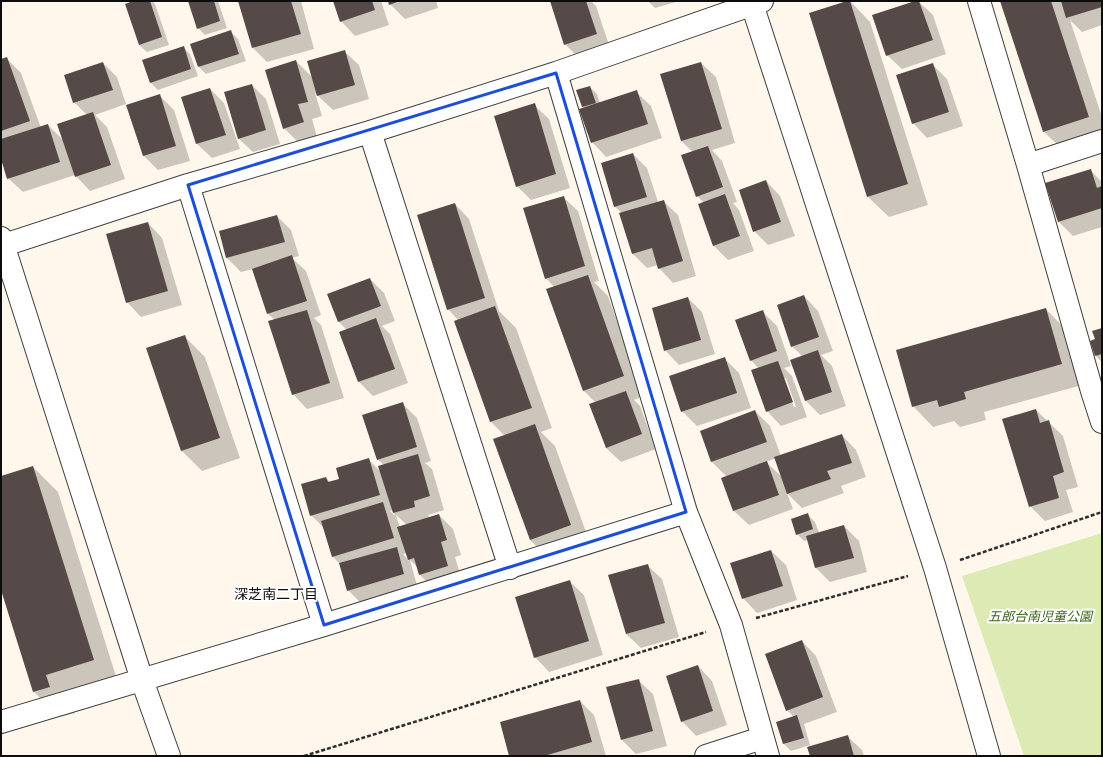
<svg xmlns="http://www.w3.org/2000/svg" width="1103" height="757" viewBox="0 0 1103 757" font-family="'IBM Plex Serif','Noto Sans JP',serif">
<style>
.green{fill:#dcebb3}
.shadow{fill:#0003;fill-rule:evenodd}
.building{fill:#554a48}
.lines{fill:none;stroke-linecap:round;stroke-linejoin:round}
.street-casing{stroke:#3f3f3f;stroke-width:24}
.path{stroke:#2e2e2e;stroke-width:2.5;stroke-dasharray:4 2;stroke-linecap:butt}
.street{stroke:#fff;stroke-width:22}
.marked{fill:none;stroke:#1d4ed8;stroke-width:3;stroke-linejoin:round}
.labels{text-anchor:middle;stroke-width:4;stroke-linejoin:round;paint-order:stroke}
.park-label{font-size:13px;font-style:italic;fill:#3b661a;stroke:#fff}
.neighbourhood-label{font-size:14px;fill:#0c0c0c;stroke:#fff}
</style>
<rect width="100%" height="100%" fill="#fff7eb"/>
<path class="green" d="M 1102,533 L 1102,756 L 1024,756 L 962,576 Z"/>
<path class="shadow" d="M 136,1 L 152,1 L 155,4 L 169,45 L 147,52 L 139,45 Z
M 189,1 L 218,1 L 227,28 L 205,35 L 198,28 Z
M 239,1 L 301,1 L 314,49 L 267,62 L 253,48 Z
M 334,1 L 381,1 L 389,25 L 355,36 L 341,21 Z
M 389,1 L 436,1 L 438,8 L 405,19 L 390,4 Z
M 553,1 L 591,1 L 596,6 L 610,48 L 580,59 L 565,44 Z
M 648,1 L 679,1 L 655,8 Z
M 850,1 L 870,22 L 928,205 L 889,217 L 868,197 L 811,13 Z
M 918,1 L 933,15 L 946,54 L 902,69 L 887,55 Z
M 1001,1 L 1102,1 L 1102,25 L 1082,32 L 1070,20 L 1102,117 L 1102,140 L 1065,152 L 1044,132 Z
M 231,32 L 238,39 L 246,61 L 206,74 L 199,67 Z
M 183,47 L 190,54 L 198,76 L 158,90 L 151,83 L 143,60 Z
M 344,51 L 359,65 L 369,99 L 333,110 L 315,93 L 322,116 L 312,119 L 317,137 L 298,142 L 284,128 L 296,61 L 313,78 Z
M 6,58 L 21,73 L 41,128 L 48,125 L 64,141 L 87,115 L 74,102 L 103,63 L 117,77 L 126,104 L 95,115 L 107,127 L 125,179 L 90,191 L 75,175 L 23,192 L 8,178 L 1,156 L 1,60 Z
M 701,63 L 716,77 L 735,143 L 712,150 L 722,161 L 737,202 L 733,203 L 739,210 L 754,251 L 728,260 L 713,245 L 704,203 L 697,196 L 693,152 L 681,141 Z
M 933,65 L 947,79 L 963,126 L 927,138 L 913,123 Z
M 252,85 L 266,99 L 280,144 L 253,152 L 238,138 Z
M 590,87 L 597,94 L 600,103 L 636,92 L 651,106 L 662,138 L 606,157 L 592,142 L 585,109 L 583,107 L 577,91 Z
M 210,89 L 224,103 L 240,149 L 212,158 L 197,144 L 182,98 Z
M 160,96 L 174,110 L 190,161 L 158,170 L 144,156 L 128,106 Z
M 534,105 L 549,119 L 570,188 L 531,200 L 517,186 Z
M 633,154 L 647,168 L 658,202 L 663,201 L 678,215 L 696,276 L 673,283 L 659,268 L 658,265 L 647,268 L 633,254 L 620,214 L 622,213 L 615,207 L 602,164 Z
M 1090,170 L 1102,182 L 1102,227 L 1073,236 L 1059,222 Z
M 766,181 L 780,196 L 795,236 L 768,245 L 754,231 Z
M 563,197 L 578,211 L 599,281 L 594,282 L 608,296 L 644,396 L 634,400 L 640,406 L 656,449 L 621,462 L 606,448 L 596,403 L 583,390 L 554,287 L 546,278 Z
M 455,204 L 469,219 L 499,311 L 516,328 L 552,428 L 541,432 L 555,446 L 591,546 L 551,560 L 530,540 L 505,436 L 491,422 L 458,320 L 448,309 Z
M 277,216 L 291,230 L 299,256 L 292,258 L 306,271 L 321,315 L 314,318 L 321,325 L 344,398 L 307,409 L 293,394 L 275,320 L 268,314 L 253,269 L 241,272 L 227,258 L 220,232 Z
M 148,223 L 162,238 L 182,305 L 141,317 L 127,302 Z
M 370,279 L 384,293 L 395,321 L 382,326 L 390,334 L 408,383 L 373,396 L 359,382 L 341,332 L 347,330 L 339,322 L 329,295 Z
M 804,296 L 818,311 L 833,351 L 821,355 L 832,366 L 846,406 L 820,415 L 806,401 L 803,357 L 792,346 Z
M 688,298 L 702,312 L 715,354 L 679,365 L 665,350 Z
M 1046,309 L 1066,330 L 1082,385 L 984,412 L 986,420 L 960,427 L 954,421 L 933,427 L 913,406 Z
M 762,311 L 777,326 L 791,366 L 784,368 L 792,376 L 807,417 L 781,426 L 767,411 L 759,369 L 751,360 ZM 783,378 L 786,378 L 796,407 L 794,407 Z
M 1102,329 L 1102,362 L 1096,356 L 1091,342 L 1096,340 Z
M 184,336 L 205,357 L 240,458 L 202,471 L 181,450 Z
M 724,358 L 739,373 L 751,408 L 697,426 L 682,411 Z
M 403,404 L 417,418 L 431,461 L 425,463 L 432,469 L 444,510 L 428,515 L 429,518 L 439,515 L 453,529 L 461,555 L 455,557 L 462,580 L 434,589 L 420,575 L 418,568 L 410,560 L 418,589 L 362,604 L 348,590 L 340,564 L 333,557 L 324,528 L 311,515 L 326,478 L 330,482 L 340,480 L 369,460 L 381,472 L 384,465 L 377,459 ZM 393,510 L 395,516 L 390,511 ZM 396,515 L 407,525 L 400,528 ZM 407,553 L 409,561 L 403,554 Z
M 1036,410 L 1063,436 L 1078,487 L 1066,490 L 1073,512 L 1045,521 L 1030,506 Z
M 755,411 L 770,426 L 781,456 L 842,435 L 856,450 L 866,477 L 841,486 L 844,493 L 802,508 L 787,493 L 793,509 L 749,525 L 734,511 L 723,478 L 727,477 L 712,462 L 701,431 ZM 776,458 L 783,478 L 766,462 Z
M 33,467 L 58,492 L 119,686 L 71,701 L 75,713 L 60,717 L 34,692 L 1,587 L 1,477 Z
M 807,514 L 815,522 L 819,533 L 844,526 L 859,541 L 867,572 L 830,582 L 816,568 L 808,540 L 804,541 L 797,534 Z
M 771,551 L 786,565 L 797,600 L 757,613 L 743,598 Z
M 647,565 L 662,579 L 679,637 L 641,648 L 626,634 Z
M 569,581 L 584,595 L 603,655 L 549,672 L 535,657 Z
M 802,641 L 816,656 L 837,712 L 804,724 L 810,745 L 791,751 L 784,744 L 794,717 L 787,710 Z
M 698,666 L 712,681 L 727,725 L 696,736 L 682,721 Z
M 638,680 L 653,694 L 667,746 L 636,754 L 622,740 Z
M 580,701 L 594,715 L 606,756 L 510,756 Z
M 847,736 L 862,750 L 864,756 L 811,756 Z"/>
<path class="building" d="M 133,1 L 150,1 L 162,37 L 139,45 L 125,4 Z
M 188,1 L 214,1 L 220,21 L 197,29 Z
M 238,1 L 291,1 L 301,34 L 252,48 Z
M 333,1 L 372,1 L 375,10 L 340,22 Z
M 388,1 L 400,1 L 389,5 Z
M 550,1 L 586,1 L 597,34 L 564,45 Z
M 847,1 L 850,1 L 908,184 L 867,197 L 809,13 Z
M 915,1 L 919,1 L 933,40 L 886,56 L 872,15 Z
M 1000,1 L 1051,1 L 1089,117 L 1043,132 Z
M 1061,1 L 1102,1 L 1102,7 L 1066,18 Z
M 231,30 L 239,54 L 198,67 L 190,44 Z
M 184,46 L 191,69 L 150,83 L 142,60 Z
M 345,50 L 355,85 L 317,96 L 307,61 Z
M 7,57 L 30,121 L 1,131 L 1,59 Z
M 296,60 L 308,102 L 298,104 L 304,122 L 283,129 L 265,70 Z
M 103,62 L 113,90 L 73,103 L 64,75 Z
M 701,62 L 722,129 L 681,141 L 660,74 Z
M 933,63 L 949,112 L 912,124 L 896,75 Z
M 252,84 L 266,130 L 238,139 L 224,92 Z
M 590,86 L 596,103 L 582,107 L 576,90 Z
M 210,88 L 226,135 L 196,144 L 181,97 Z
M 637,90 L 648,124 L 591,143 L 579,109 Z
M 160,94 L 176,146 L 143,156 L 126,105 Z
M 535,103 L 556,174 L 516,187 L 494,116 Z
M 93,112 L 111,165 L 75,177 L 57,124 Z
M 48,124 L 60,162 L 7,179 L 1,159 L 1,139 Z
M 708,146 L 723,187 L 696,197 L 681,155 Z
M 633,153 L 647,197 L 614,207 L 601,163 Z
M 1091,169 L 1097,188 L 1102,186 L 1102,208 L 1058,222 L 1045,183 Z
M 766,180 L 781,222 L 753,232 L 739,190 Z
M 725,194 L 740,236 L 713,246 L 698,204 Z
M 564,196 L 585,266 L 545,279 L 523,208 Z
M 664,200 L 683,261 L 658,269 L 652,248 L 632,254 L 619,213 Z
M 455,203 L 485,298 L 447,310 L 417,215 Z
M 277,215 L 285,242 L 226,258 L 219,231 Z
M 148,222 L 168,291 L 126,303 L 106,234 Z
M 292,255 L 307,301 L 267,314 L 252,269 Z
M 588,275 L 624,376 L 583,391 L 546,289 Z
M 370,278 L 381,306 L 338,322 L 327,294 Z
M 804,295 L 819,337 L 791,347 L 777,305 Z
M 688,297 L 701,340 L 664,351 L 652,308 Z
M 495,306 L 532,408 L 490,422 L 454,321 Z
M 1046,308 L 1062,364 L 964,392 L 966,399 L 939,407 L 937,400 L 912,407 L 896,350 Z
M 307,310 L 330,383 L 292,395 L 268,321 Z
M 763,310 L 777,351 L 750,361 L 735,320 Z
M 376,318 L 395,369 L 358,382 L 339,332 Z
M 1102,328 L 1102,354 L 1095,356 L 1090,341 L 1095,339 L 1092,331 Z
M 185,335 L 220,438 L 181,451 L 146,348 Z
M 818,350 L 832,392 L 805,401 L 790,360 Z
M 725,357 L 737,393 L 681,412 L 669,376 Z
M 778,361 L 793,402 L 766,412 L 751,370 Z
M 626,391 L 642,434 L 606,448 L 589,404 Z
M 403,402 L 417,447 L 377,460 L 362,415 Z
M 1036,409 L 1040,423 L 1049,420 L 1064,472 L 1053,476 L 1059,498 L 1029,507 L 1002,419 Z
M 755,410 L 767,442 L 711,462 L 700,431 Z
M 535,424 L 571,525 L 530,540 L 493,439 Z
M 842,434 L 852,463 L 827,471 L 831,479 L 787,494 L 774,457 Z
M 418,454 L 430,496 L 414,501 L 415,507 L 393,513 L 378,466 Z
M 369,458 L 380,495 L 310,516 L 301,484 L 326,477 L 328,482 L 339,479 L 336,468 Z
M 767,461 L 779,495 L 733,511 L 721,478 Z
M 33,466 L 94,660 L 46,675 L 50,687 L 33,692 L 1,590 L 1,476 Z
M 383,502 L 394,538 L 332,557 L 321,521 Z
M 808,513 L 813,529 L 796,535 L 791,519 Z
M 439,514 L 447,540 L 441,542 L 448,566 L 419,575 L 414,558 L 408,560 L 397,527 Z
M 844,525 L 854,558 L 815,568 L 806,536 Z
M 397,547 L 404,574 L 347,591 L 339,563 Z
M 771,550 L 783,586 L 742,599 L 730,563 Z
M 648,564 L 665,623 L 626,634 L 608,575 Z
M 570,580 L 589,641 L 534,658 L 515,597 Z
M 802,640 L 823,697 L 786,711 L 765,654 Z
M 698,665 L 713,711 L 681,722 L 666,676 Z
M 639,679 L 653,731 L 621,740 L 606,687 Z
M 580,700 L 592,742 L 544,756 L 509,756 L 500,722 Z
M 797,715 L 804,738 L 783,744 L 776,722 Z
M 848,735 L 854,756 L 810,756 L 807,747 Z"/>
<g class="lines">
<defs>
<path id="street" d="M 751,1 L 935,568 L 989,756
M 979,1 L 1028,165 L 1092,391 L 1102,422
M 556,73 L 686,512 L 731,625 L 768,756
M 370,132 L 510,568
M 1028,165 L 1102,141
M 188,185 L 324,625
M 1,238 L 142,680 L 169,756
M 1,246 L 188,185 L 370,132 L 556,73 L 762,1
M 1,722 L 324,625 L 686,512
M 706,756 L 762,738"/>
</defs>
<use href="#street" class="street-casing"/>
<path class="path" d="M 960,560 L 1102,512
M 756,618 L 908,576
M 304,756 L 706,632"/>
<use href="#street" class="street"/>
</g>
<path class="marked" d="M 556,73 L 686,512 L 324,625 L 188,185 Z"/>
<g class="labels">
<g class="park-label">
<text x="1040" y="621">五郎台南児童公園</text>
</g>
<g class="neighbourhood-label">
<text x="276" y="599">深芝南二丁目</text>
</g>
</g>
<rect width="1103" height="757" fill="none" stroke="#0c0c0c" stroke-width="4"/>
</svg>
